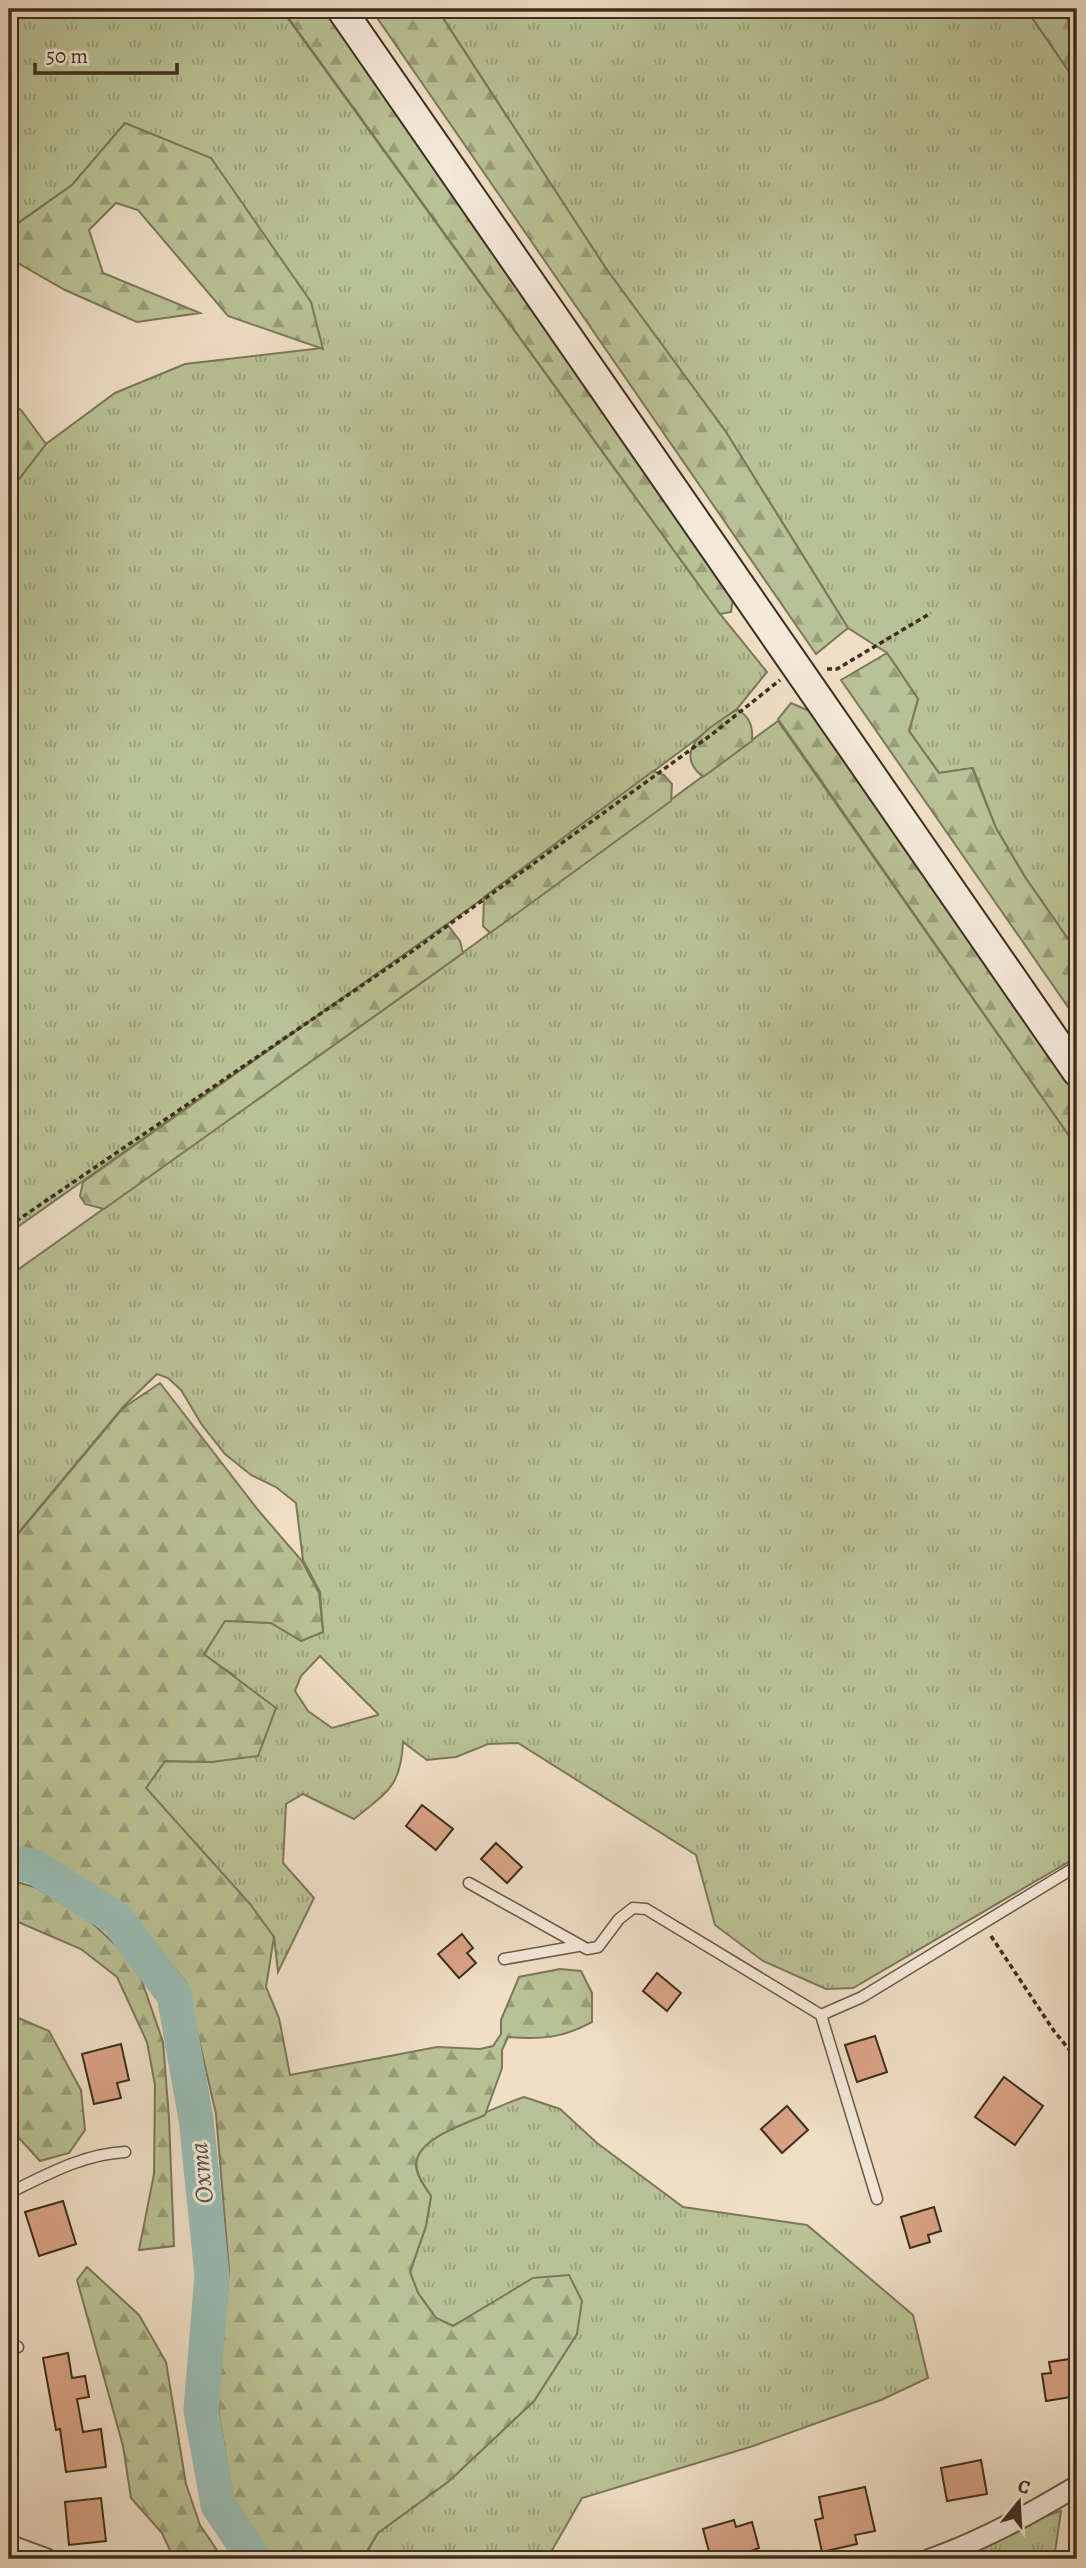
<svg xmlns="http://www.w3.org/2000/svg" width="1086" height="2568" viewBox="0 0 1086 2568" font-family="Alegreya,serif">
<style>
.grass{fill:url(#grass-tufts);stroke:#7b785a;stroke-width:2;fill-rule:evenodd}
.forest{fill:url(#forest-firs);stroke:#7b785a;stroke-width:2}
.lines{fill:none;stroke-linecap:round;stroke-linejoin:round}
.river{stroke:#9abdb5;stroke-width:35}
.building{fill:#daa487;stroke:#3d2e1e;stroke-width:2}
.lane-casing{stroke:#6a5a48;stroke-width:13}
.street-casing{stroke:#6a5a48;stroke-width:23}
.secondary-casing{stroke:#3d2e1e;stroke-width:32}
.path{stroke:#3d2e1e;stroke-width:3.5;stroke-dasharray:5 3.5;stroke-linecap:butt}
.lane{stroke:#f5eada;stroke-width:10}
.street{stroke:#f5eada;stroke-width:19}
.secondary{stroke:#f5eada;stroke-width:28}
.labels{text-anchor:middle;stroke-width:6;stroke-linejoin:round;paint-order:stroke}
.water-label{font-size:26px;font-style:italic;fill:#545244;stroke:#f5eada}
</style>
<defs>
<pattern id="grass-tufts" width="24" height="20" patternUnits="userSpaceOnUse" patternTransform="scale(1.75)"><rect width="24" height="20" fill="#b9c296"/><path d="M3 7l-1-3M5 7V3M7 7l1-3M15 17l-1-3M17 17v-4M19 17l1-3" fill="none" stroke="#989e7a"/></pattern>
<pattern id="forest-firs" width="22" height="20" patternUnits="userSpaceOnUse" patternTransform="scale(1.75)"><rect width="22" height="20" fill="#b9c296"/><path d="M5 1l3.5 6h-7zM16 11l3.5 6h-7z" fill="#989e7a"/></pattern>
</defs>
<rect width="100%" height="100%" fill="#f0dfc6"/>
<filter id="stains"><feTurbulence type="fractalNoise" baseFrequency=".00286" numOctaves="4"/><feColorMatrix values="0 0 0 0 .2 0 0 0 0 .09 0 0 0 0 .02 0 0 0 .5 -.17"/></filter>
<radialGradient id="worn" r=".72"><stop offset=".6" stop-color="#630" stop-opacity="0"/><stop offset="1" stop-color="#630" stop-opacity=".3"/></radialGradient>
<path class="grass" d="M 9,9 L 281,9 L 720,614 L 767,672 L 737,709 L 474,905 L 9,1233 L 9,492 L 46,444 L 115,393 L 185,364 L 322,348 L 125,124 L 72,185 L 12,227 L 9,222 Z
M 437,9 L 1026,9 L 1077,83 L 1077,952 L 1025,877 L 996,828 L 973,768 L 939,773 L 909,731 L 918,699 L 887,653 L 848,628 L 726,432 L 605,267 Z
M 778,721 L 1077,1147 L 1077,1857 L 853,1988 L 826,1989 L 763,1961 L 715,1925 L 696,1855 L 518,1743 L 488,1744 L 456,1757 L 427,1760 L 403,1742 C 401,1787 387,1792 354,1819 L 303,1794 L 286,1804 L 283,1863 L 314,1898 L 278,1972 L 274,1937 L 146,1788 L 165,1761 L 211,1762 L 235,1676 L 204,1655 L 224,1620 L 271,1623 L 301,1641 L 323,1632 L 320,1592 L 303,1560 L 296,1503 L 276,1487 L 251,1475 L 225,1454 L 202,1425 L 181,1390 L 168,1378 L 157,1374 L 123,1407 L 9,1544 L 9,1276 L 438,971 ZM 320,1656 L 378,1714 L 378,1715 L 332,1728 L 308,1711 L 295,1691 L 301,1676 Z
M 524,2097 L 560,2109 L 597,2143 L 683,2207 L 807,2225 L 913,2315 L 928,2378 L 881,2400 L 753,2446 L 582,2498 L 547,2559 L 363,2559 L 378,2533 L 449,2481 L 534,2401 L 577,2334 L 481,2311 L 453,2326 L 436,2318 L 418,2293 L 410,2272 L 426,2226 L 431,2196 C 422,2183 410,2166 420,2150 C 429,2135 504,2104 524,2097 Z
M 1061,2511 L 1054,2559 L 960,2559 L 1042,2517 Z"/>
<path class="forest" d="M 282,9 L 331,9 L 733,599 L 731,612 L 720,614 Z
M 371,9 L 437,9 L 605,267 L 726,432 L 848,628 L 816,654 Z
M 1026,9 L 1060,9 L 1077,33 L 1077,83 Z
M 125,123 L 211,158 L 311,302 L 323,349 L 228,316 L 138,210 L 116,203 L 89,230 L 103,273 L 200,313 L 137,322 L 65,290 L 9,258 L 9,222 L 13,227 L 72,185 Z
M 9,402 L 21,410 L 46,444 L 9,492 Z
M 887,653 L 918,699 L 909,731 L 939,773 L 972,768 L 996,828 L 1025,877 L 1077,952 L 1077,1020 L 841,680 Z
M 791,703 L 821,716 L 1077,1092 L 1077,1147 L 778,719 Z
M 737,709 C 750,717 753,726 752,741 L 703,777 C 668,748 714,726 737,709 Z
M 653,771 L 664,775 L 672,784 L 671,801 L 490,933 L 483,926 L 484,897 Z
M 447,924 L 460,941 L 463,953 L 104,1209 L 85,1204 L 80,1196 L 83,1182 Z
M 160,1383 L 258,1510 L 302,1561 L 319,1593 L 323,1632 L 301,1641 L 271,1623 L 225,1621 L 204,1654 L 276,1708 L 258,1756 L 211,1762 L 165,1761 L 146,1788 L 250,1904 L 274,1937 L 266,1987 L 279,2018 L 290,2075 L 437,2047 L 480,2049 L 493,2046 L 501,2034 L 501,2020 L 519,1977 L 560,1969 L 581,1971 L 592,1993 L 592,2022 C 563,2038 541,2040 508,2037 L 502,2050 L 502,2068 L 485,2115 C 465,2124 415,2139 416,2166 C 417,2177 425,2187 431,2196 L 426,2226 L 410,2272 L 418,2293 L 436,2318 L 453,2326 L 533,2278 L 569,2275 L 582,2301 L 577,2334 L 534,2401 L 449,2481 L 378,2533 L 362,2559 L 269,2559 L 233,2499 L 217,2403 L 229,2270 L 216,2114 L 186,1983 L 126,1907 L 37,1856 L 9,1850 L 9,1545 L 123,1408 Z
M 9,1880 L 35,1887 L 89,1920 L 136,1964 L 163,2042 L 169,2118 L 174,2246 L 139,2250 L 154,2174 L 155,2085 L 147,2042 L 117,1977 L 81,1949 L 9,1918 Z
M 9,2014 L 49,2031 L 81,2090 L 85,2130 L 69,2153 L 40,2161 L 9,2127 Z
M 87,2267 L 139,2315 L 166,2362 L 186,2484 L 200,2525 L 223,2559 L 174,2559 L 162,2533 L 131,2498 L 123,2446 L 77,2280 Z"/>
<g class="lines">
<path class="river" d="M 9,1862 L 33,1866 L 117,1919 L 174,1995 L 196,2119 L 212,2275 L 201,2410 L 218,2505 L 254,2559"/>
</g>
<path class="building" d="M 422,1805 L 453,1829 L 436,1850 L 406,1826 Z
M 496,1843 L 522,1867 L 507,1883 L 481,1859 Z
M 462,1934 L 473,1948 L 467,1953 L 476,1963 L 459,1978 L 438,1954 Z
M 657,1973 L 681,1993 L 667,2011 L 643,1991 Z
M 875,2036 L 887,2072 L 857,2082 L 845,2045 Z
M 121,2044 L 129,2080 L 117,2083 L 121,2098 L 94,2104 L 82,2054 Z
M 1004,2077 L 1043,2106 L 1015,2145 L 975,2117 Z
M 787,2106 L 808,2130 L 782,2153 L 761,2129 Z
M 63,2201 L 76,2244 L 39,2256 L 25,2212 Z
M 934,2207 L 941,2231 L 928,2235 L 930,2242 L 910,2248 L 901,2217 Z
M 68,2353 L 72,2378 L 85,2376 L 89,2397 L 77,2399 L 83,2432 L 101,2429 L 106,2467 L 66,2472 L 60,2429 L 56,2430 L 43,2358 Z
M 1077,2358 L 1077,2396 L 1046,2401 L 1042,2374 L 1051,2373 L 1049,2362 Z
M 981,2460 L 987,2494 L 947,2501 L 941,2468 Z
M 865,2487 L 875,2531 L 855,2535 L 857,2544 L 822,2552 L 815,2520 L 823,2518 L 819,2497 Z
M 101,2498 L 106,2541 L 69,2545 L 65,2502 Z
M 734,2520 L 736,2527 L 752,2522 L 759,2548 L 748,2552 L 750,2559 L 711,2559 L 703,2529 Z"/>
<g class="lines">
<defs>
<path id="lane" d="M 469,1883 L 587,1949 L 598,1947 L 619,1919 L 633,1908 L 646,1909 L 821,2015
M 504,1959 L 578,1946
M 9,2193 C 46,2175 83,2154 125,2152
M 877,2199 L 821,2015 L 862,1997 L 1077,1866
M 9,2350 L 18,2347"/>
<path id="street" d="M 9,2545 L 47,2559
M 930,2559 C 982,2541 1030,2514 1077,2486"/>
<path id="secondary" d="M 341,9 L 1077,1072"/>
</defs>
<use href="#lane" class="lane-casing"/>
<use href="#street" class="street-casing"/>
<use href="#secondary" class="secondary-casing"/>
<path class="path" d="M 827,669 L 837,669 L 931,613
M 9,1226 L 414,950 L 711,735 L 780,680
M 991,1936 L 1054,2031 L 1077,2059"/>
<use href="#lane" class="lane"/>
<use href="#street" class="street"/>
<use href="#secondary" class="secondary"/>
</g>
<g class="labels">
<g class="water-label">
<text transform="translate(201 2173) rotate(-96)" y="9">Охта</text>
</g>
</g>
<rect width="1086" height="2568" fill="none" stroke="#f0dfc6" stroke-width="35"/>
<rect x="10" y="10" width="1065" height="2547" fill="none" stroke="#3d2e1e" stroke-width="3.5"/>
<rect x="18" y="18" width="1051" height="2533" fill="none" stroke="#3d2e1e" stroke-width="2"/>
<g transform="translate(1019 2502) rotate(18)" stroke="#f5eada" stroke-width="5" paint-order="stroke">
<path d="M0-5L12 26L0 18L-12 26Z" fill="#3d2e1e"/>
<text y="-10" font-size="19" font-weight="bold" text-anchor="middle" fill="#3d2e1e">С</text>
</g>
<path d="M35 63v10h142v-10" fill="none" stroke="#3d2e1e" stroke-width="3.5"/>
<text x="46" y="63" font-size="21" fill="#3d2e1e" stroke="#f5eada" stroke-width="5" paint-order="stroke">50 m</text>
<rect width="100%" height="100%" filter="url(#stains)"/>
<rect width="100%" height="100%" fill="url(#worn)"/>
</svg>
